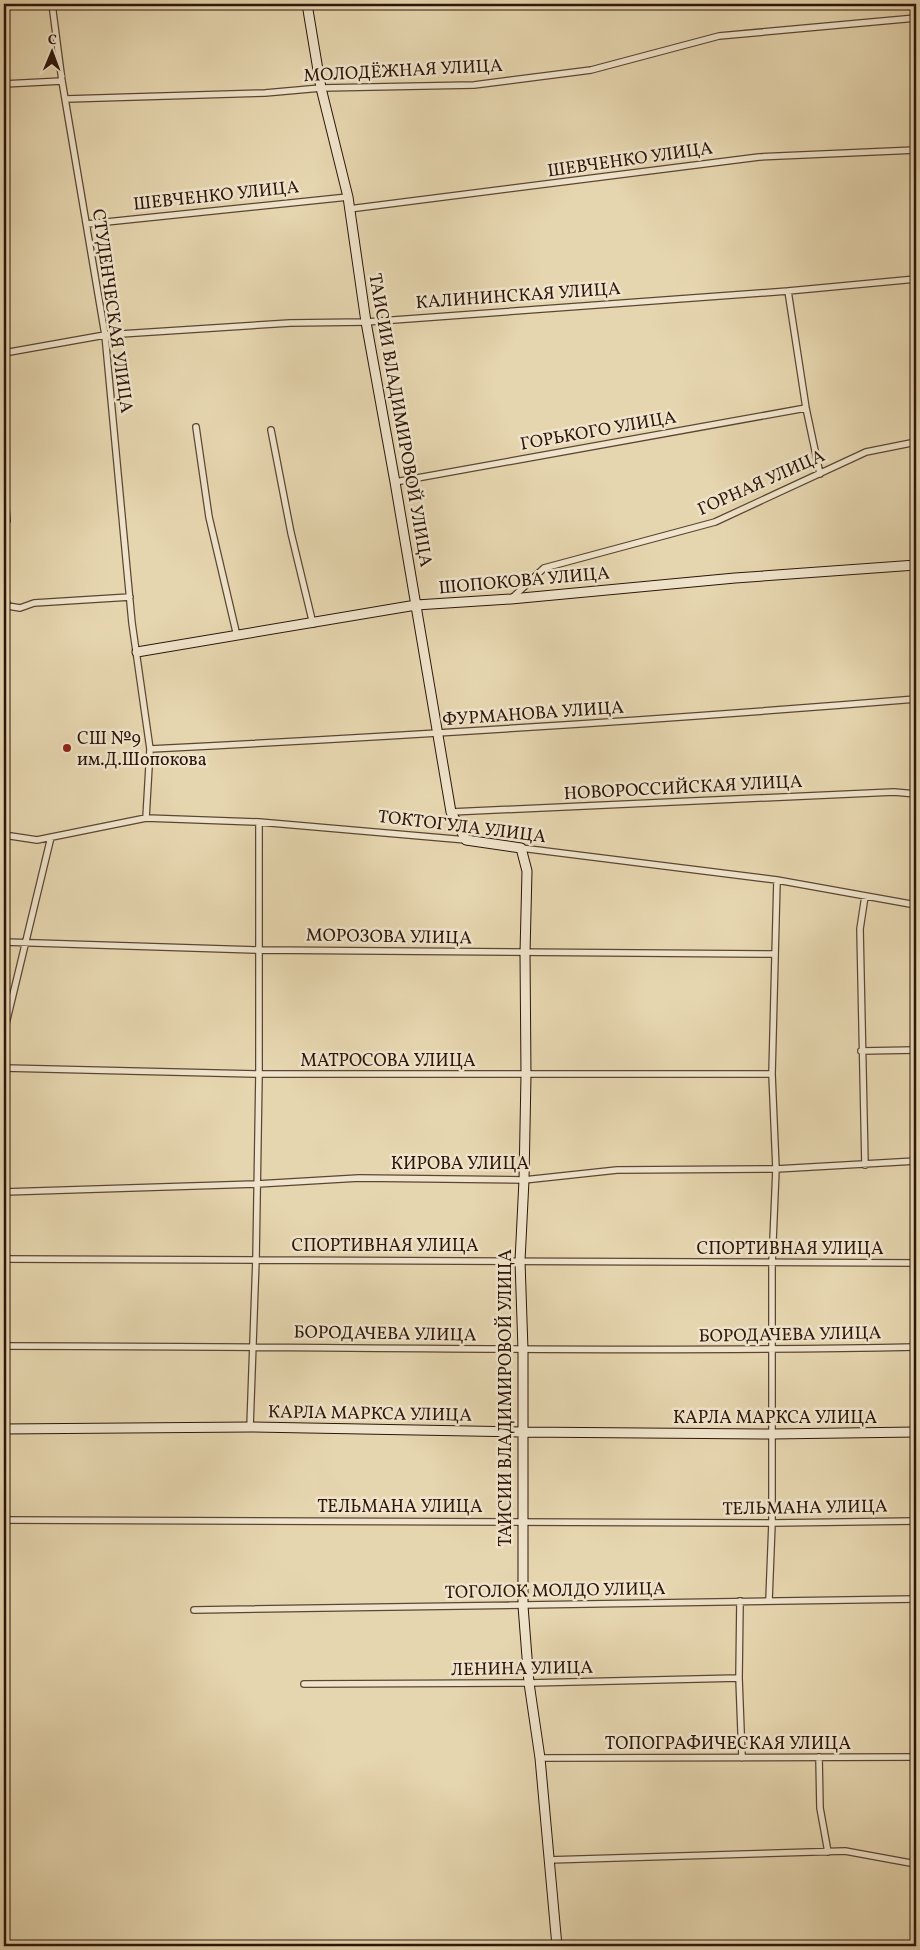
<svg xmlns="http://www.w3.org/2000/svg" width="920" height="1950" viewBox="0 0 920 1950" font-family="Vollkorn,serif">
<style>
.lines{fill:none;stroke-linecap:round;stroke-linejoin:round}
.street-casing{stroke:#5b4534;stroke-width:8}
.secondary-casing{stroke:#2d150b;stroke-width:11}
.street{stroke:#efe4cb;stroke-width:5.5}
.secondary{stroke:#efe4cb;stroke-width:9}
.poi-dot{fill:#8f2418;stroke:#efe4cb;stroke-width:2}
.labels{text-anchor:middle;stroke-width:5;stroke-linejoin:round;paint-order:stroke}
.street-label{font-size:18px;fill:#2d150b;stroke:#efe4cb}
.poi-label{font-size:18px;fill:#2d150b;stroke:#efe4cb;text-anchor:start}
</style>
<rect width="100%" height="100%" fill="#e6d6af"/>
<filter id="stains"><feTurbulence type="fractalNoise" baseFrequency=".004" numOctaves="4"/><feColorMatrix values="0 0 0 0 .2 0 0 0 0 .09 0 0 0 0 .02 0 0 0 .5 -.17"/></filter>
<radialGradient id="worn" r=".72"><stop offset=".6" stop-color="#630" stop-opacity="0"/><stop offset="1" stop-color="#630" stop-opacity=".3"/></radialGradient>
<g class="lines">
<defs>
<path id="street" d="M 52,4 L 62,81 L 105,335 L 132,623 L 150,749 L 146,818
M 915,4 L 916,11
M 4,84 L 62,81
M 66,99 L 265,93 L 321,88 L 474,85 L 591,70 L 719,36 L 916,18
M 349,209 L 759,157 L 916,150
M 87,224 L 348,197
M 788,291 L 806,408 L 820,474
M 4,353 L 105,335 L 290,323 L 366,322 L 788,291 L 916,279
M 196,427 L 209,517 L 237,636
M 271,430 L 291,533 L 313,624
M 395,482 L 806,408
M 4,484 L 7,521 L 4,526
M 4,596 L 8,606 L 20,608 L 34,603 L 130,597
M 511,599 L 544,568 L 715,522 L 866,452 L 916,442
M 150,749 C 406,736 661,720 916,699
M 451,812 L 894,792 L 916,794
M 4,835 L 37,840 L 146,818 L 259,822 L 466,840
M 521,848 L 777,880 L 916,905
M 865,896 L 860,929 L 865,1165
M 4,942 L 258,950 L 774,954
M 4,1032 L 51,837
M 861,1051 L 916,1050
M 4,1068 L 259,1074 L 772,1074
M 4,1192 L 257,1184 L 359,1178 L 524,1180 L 617,1170 L 776,1169 L 916,1161
M 4,1259 L 916,1263
M 4,1346 C 308,1346 612,1353 916,1347
M 250,1427 L 256,1259 L 259,1074 L 259,822
M 4,1520 L 772,1523 L 916,1521
M 769,1600 L 772,1523 L 772,1264 L 776,1169 L 772,1074 L 777,880
M 740,1601 L 739,1678 L 742,1758
M 194,1610 L 916,1599
M 304,1684 L 529,1683 L 739,1678
M 819,1757 L 820,1808 L 828,1852
M 540,1758 L 916,1757
M 548,1860 L 845,1851 L 916,1864"/>
<path id="secondary" d="M 307,4 L 321,88 L 348,197 L 366,322 L 395,482 L 451,812 L 466,840 L 521,848 L 527,871 L 525,953 L 526,1075 L 524,1180 L 520,1261 L 523,1350 L 523,1606 L 529,1683 L 540,1758 L 557,1946
M 137,652 L 416,605 L 511,599 L 735,578 L 916,565
M 4,1429 L 250,1427 L 522,1432 L 772,1434 L 916,1432"/>
</defs>
<use href="#street" class="street-casing"/>
<use href="#secondary" class="secondary-casing"/>
<use href="#street" class="street"/>
<use href="#secondary" class="secondary"/>
</g>
<circle class="poi-dot" cx="67" cy="748" r="5"/>
<g class="labels">
<g class="street-label">
<text transform="translate(403 70) rotate(-3)" y="6">МОЛОДЁЖНАЯ УЛИЦА</text>
<text transform="translate(630 159) rotate(-8)" y="6">ШЕВЧЕНКО УЛИЦА</text>
<text transform="translate(216 195) rotate(-6)" y="6">ШЕВЧЕНКО УЛИЦА</text>
<text transform="translate(518 295) rotate(-4)" y="6">КАЛИНИНСКАЯ УЛИЦА</text>
<text transform="translate(113 311) rotate(82)" y="6">СТУДЕНЧЕСКАЯ УЛИЦА</text>
<text transform="translate(401 420) rotate(80)" y="6">ТАИСИИ ВЛАДИМИРОВОЙ УЛИЦА</text>
<text transform="translate(598 430) rotate(-10)" y="6">ГОРЬКОГО УЛИЦА</text>
<text transform="translate(761 482) rotate(-24)" y="6">ГОРНАЯ УЛИЦА</text>
<text transform="translate(524 580) rotate(-5)" y="6">ШОПОКОВА УЛИЦА</text>
<text transform="translate(533 713) rotate(-4)" y="6">ФУРМАНОВА УЛИЦА</text>
<text transform="translate(683 787) rotate(-3)" y="6">НОВОРОССИЙСКАЯ УЛИЦА</text>
<text transform="translate(462 826) rotate(7)" y="6">ТОКТОГУЛА УЛИЦА</text>
<text transform="translate(389 936) rotate(1)" y="6">МОРОЗОВА УЛИЦА</text>
<text x="388" y="1066">МАТРОСОВА УЛИЦА</text>
<text x="460" y="1169">КИРОВА УЛИЦА</text>
<text x="385" y="1251">СПОРТИВНАЯ УЛИЦА</text>
<text x="790" y="1254">СПОРТИВНАЯ УЛИЦА</text>
<text transform="translate(385 1333) rotate(1)" y="6">БОРОДАЧЕВА УЛИЦА</text>
<text transform="translate(790 1334) rotate(-1)" y="6">БОРОДАЧЕВА УЛИЦА</text>
<text transform="translate(505 1398) rotate(-90)" y="6">ТАИСИИ ВЛАДИМИРОВОЙ УЛИЦА</text>
<text transform="translate(370 1413) rotate(1)" y="6">КАРЛА МАРКСА УЛИЦА</text>
<text x="775" y="1423">КАРЛА МАРКСА УЛИЦА</text>
<text x="400" y="1512">ТЕЛЬМАНА УЛИЦА</text>
<text transform="translate(805 1507) rotate(-1)" y="6">ТЕЛЬМАНА УЛИЦА</text>
<text transform="translate(555 1590) rotate(-1)" y="6">ТОГОЛОК МОЛДО УЛИЦА</text>
<text transform="translate(522 1668) rotate(-1)" y="6">ЛЕНИНА УЛИЦА</text>
<text x="728" y="1749">ТОПОГРАФИЧЕСКАЯ УЛИЦА</text>
</g>
<g class="poi-label">
<text x="77" y="744">СШ №9<tspan x="77" dy="21">им.Д.Шопокова</tspan></text>
</g>
</g>
<rect width="920" height="1950" fill="none" stroke="#e6d6af" stroke-width="20"/>
<rect x="5" y="5" width="910" height="1940" fill="none" stroke="#2d150b" stroke-width="2.5"/>
<rect x="10" y="10" width="900" height="1930" fill="none" stroke="#2d150b"/>
<g transform="translate(52 52) rotate(1)" stroke="#efe4cb" stroke-width="4" paint-order="stroke">
<path d="M0-4L9 19L0 12L-9 19Z" fill="#2d150b"/>
<text y="-8" font-size="14" font-weight="bold" text-anchor="middle" fill="#2d150b">С</text>
</g>
<rect width="100%" height="100%" filter="url(#stains)"/>
<rect width="100%" height="100%" fill="url(#worn)"/>
</svg>
